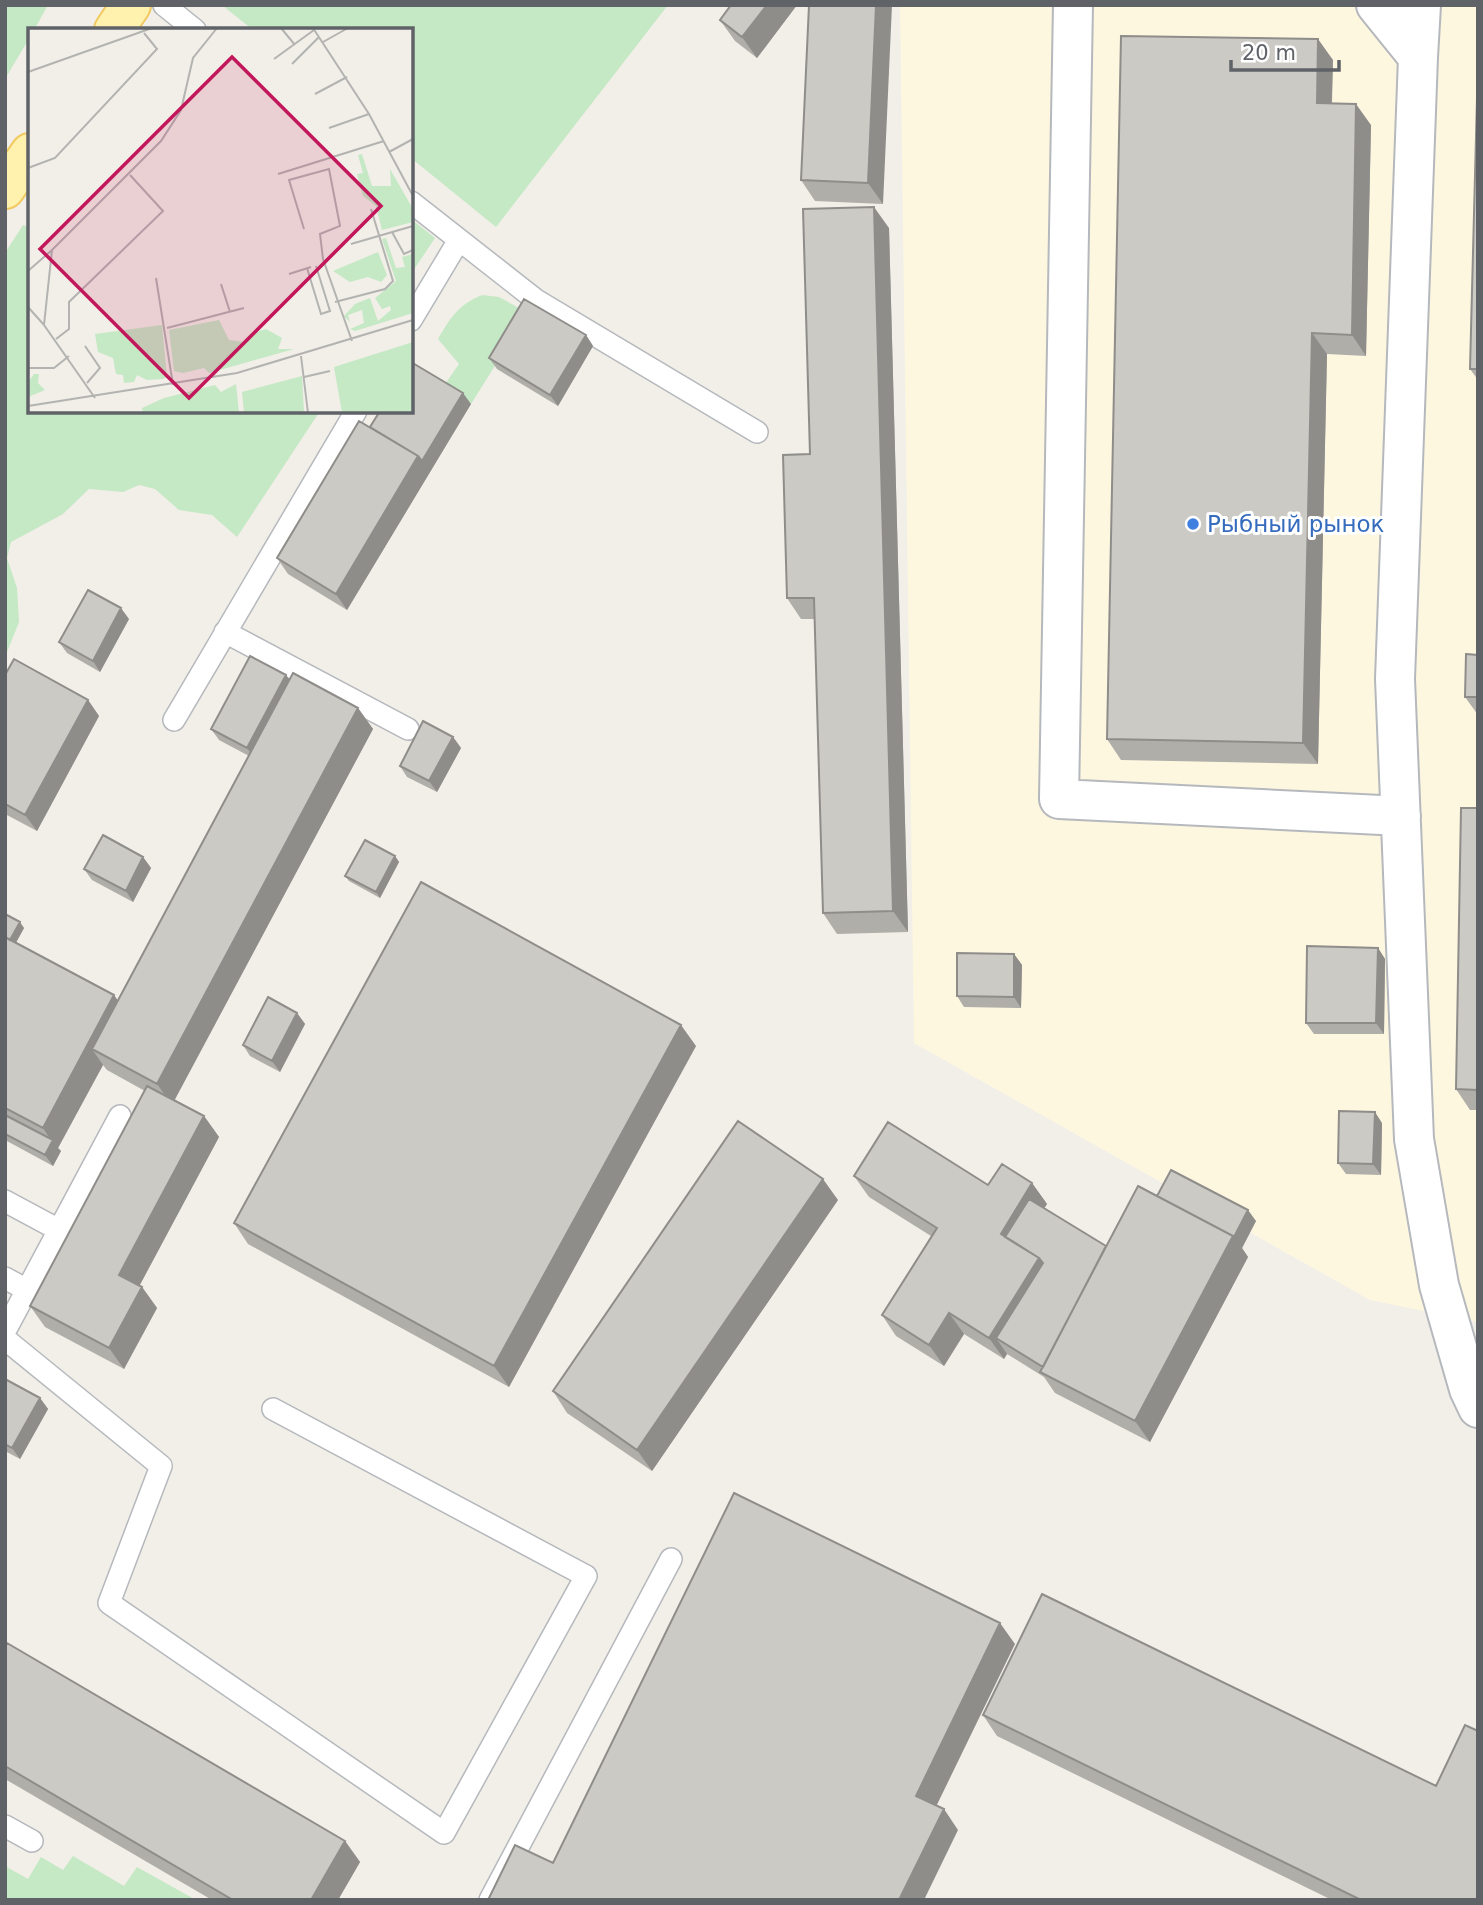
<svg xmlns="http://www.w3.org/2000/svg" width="1483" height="1905" viewBox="0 0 1483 1905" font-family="'DejaVu Sans',sans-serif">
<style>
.commercial{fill:#fef7e0}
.green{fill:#c5e8c5}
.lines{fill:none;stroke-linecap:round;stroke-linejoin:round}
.lane-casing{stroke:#b5b8bc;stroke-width:24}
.street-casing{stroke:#b5b8bc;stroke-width:42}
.primary-casing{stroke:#f2c960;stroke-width:42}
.lane{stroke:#fff;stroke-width:21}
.street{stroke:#fff;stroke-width:38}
.primary{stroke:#fff2af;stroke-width:38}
.wall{fill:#afaea9}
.shaded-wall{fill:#8f8d8a}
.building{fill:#cccac5;stroke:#8f8d8a;stroke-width:2}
.shop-dot{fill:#3f7fe0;stroke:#fff;stroke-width:2.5}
.labels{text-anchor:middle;stroke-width:6;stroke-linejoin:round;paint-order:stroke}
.shop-label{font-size:23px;fill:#366cbe;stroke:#fff;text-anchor:start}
.inset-road{fill:none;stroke:#b3b3b1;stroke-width:2}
.view{fill:#c2185b;fill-opacity:0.15;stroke:#c2185b;stroke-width:3.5}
.inset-edge{fill:none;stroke:#5f6368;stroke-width:3.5}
</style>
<rect width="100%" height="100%" fill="#f1efe8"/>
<path class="commercial" d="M 900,5 L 1478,5 L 1478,1322 L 1370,1300 L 914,1043 Z"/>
<path class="green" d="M 5,5 L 48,5 L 34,30 L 30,30 L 30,37 L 5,79 Z
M 222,5 L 668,5 L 496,227 L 411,158 L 411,30 L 253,30 Z
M 411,219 L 435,238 L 411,274 Z
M 23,225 L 30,227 L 30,411 L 320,411 L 237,537 L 212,515 L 179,510 L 155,489 L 139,485 L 123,492 L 89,489 L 63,514 L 11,542 L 7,558 L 17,588 L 19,622 L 5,657 L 5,253 Z
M 482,295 L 499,297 L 528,313 L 471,404 L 443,387 L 459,364 L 438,339 C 451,317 458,305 482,295 Z
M 73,1856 L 124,1886 L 137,1867 L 196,1900 L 5,1900 L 5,1866 L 28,1879 L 41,1857 L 63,1870 Z"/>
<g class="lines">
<defs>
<path id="lane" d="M 164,5 L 195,30
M 411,202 L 536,300 L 757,432
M 411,320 L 459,240
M 225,632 L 408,729
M 174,720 L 356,411
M 5,1201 L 59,1230
M 5,1278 L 27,1290
M 5,1331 L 120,1116
M 5,1339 L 161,1466 L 109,1603 L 444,1833 L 586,1576 L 273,1409
M 5,1826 L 32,1841
M 490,1900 L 671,1559"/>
<path id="street" d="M 1073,5 L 1059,799 L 1401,816
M 1376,5 L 1418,57 L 1395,679 L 1414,1139 L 1439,1285 L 1469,1389 L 1478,1408
M 1418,57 L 1421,5"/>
<path id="primary" d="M 114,30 L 131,5
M 5,189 L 30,153"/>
</defs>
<use href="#lane" class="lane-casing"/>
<use href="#street" class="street-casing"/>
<use href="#primary" class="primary-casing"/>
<use href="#lane" class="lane"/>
<use href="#street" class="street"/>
<use href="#primary" class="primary"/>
</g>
<path class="wall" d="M 731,5 L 797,5 L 757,58 L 735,41 L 720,20 Z
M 809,5 L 883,204 L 815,201 L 801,180 Z
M 1478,59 L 1478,380 L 1470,369 Z
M 1333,60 L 1332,104 L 1371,125 L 1366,356 L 1327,354 L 1318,764 L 1121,760 L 1107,739 Z
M 889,228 L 908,932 L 837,934 L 823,913 L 815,619 L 801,619 L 787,598 L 810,454 Z
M 586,335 L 593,346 L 558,406 L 497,369 L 489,358 Z
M 471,404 L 347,610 L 288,574 L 277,558 L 370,427 Z
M 129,619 L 100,672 L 67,653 L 59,642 Z
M 1478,655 L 1478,715 L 1465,697 Z
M 5,675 L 88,700 L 99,716 L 37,831 L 5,814 Z
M 286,675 L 290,680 L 358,708 L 373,729 L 174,1100 L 204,1116 L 219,1137 L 139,1286 L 142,1287 L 157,1308 L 124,1369 L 45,1327 L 30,1306 L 145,1091 L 107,1070 L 103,1065 L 58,1148 L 61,1151 L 53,1166 L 5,1140 L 5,914 L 24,928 L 16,943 L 118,1001 L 249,756 L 219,740 L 211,729 Z
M 453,737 L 461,748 L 437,792 L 407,777 L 400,766 Z
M 1478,808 L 1478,1110 L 1470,1110 L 1456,1089 Z
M 395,856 L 399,862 L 380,898 L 349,881 L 345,876 Z
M 143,857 L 151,868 L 133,902 L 92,880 L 84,869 Z
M 1378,948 L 1385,959 L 1384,1034 L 1314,1034 L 1306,1023 Z
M 1014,954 L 1022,965 L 1021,1008 L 964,1007 L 957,996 Z
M 297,1013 L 305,1024 L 280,1072 L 250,1056 L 243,1045 Z
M 696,1046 L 509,1387 L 248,1244 L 234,1223 Z
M 1382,1123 L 1381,1175 L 1346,1174 L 1338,1163 Z
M 854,1176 L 988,1185 L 1032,1183 L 1047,1204 L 1044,1208 L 1106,1246 L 1157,1196 L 1256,1221 L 1242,1248 L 1248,1257 L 1150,1442 L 1055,1393 L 1044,1377 L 1007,1354 L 1004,1359 L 964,1334 L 944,1366 L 896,1336 L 882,1315 L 931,1236 L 869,1197 Z
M 838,1200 L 652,1471 L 567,1413 L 553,1391 Z
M 5,1379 L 40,1398 L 48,1409 L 20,1459 L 5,1451 Z
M 5,1646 L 345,1841 L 360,1862 L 338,1900 L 212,1900 L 5,1779 Z
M 983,1715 L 1436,1786 L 1478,1900 L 1332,1900 L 997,1736 Z"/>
<path class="shaded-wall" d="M 767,5 L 797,5 L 757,58 L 742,37 Z
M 876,5 L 892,5 L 883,204 L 868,183 Z
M 1318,39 L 1333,60 L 1331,124 L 1317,103 Z
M 1356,104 L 1371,125 L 1366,356 L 1352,335 Z
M 874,207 L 889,228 L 908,932 L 893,911 Z
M 1312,333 L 1327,354 L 1318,764 L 1303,743 Z
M 586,335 L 593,346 L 558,406 L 550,395 Z
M 463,393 L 471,404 L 347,610 L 336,594 L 418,456 Z
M 121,608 L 129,619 L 100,672 L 93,661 Z
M 286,675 L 294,686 L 255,759 L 247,748 Z
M 88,700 L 99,716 L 37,831 L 25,815 Z
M 358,708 L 373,729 L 172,1105 L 157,1084 Z
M 453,737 L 461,748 L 437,792 L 429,781 Z
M 395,856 L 399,862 L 380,898 L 376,892 Z
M 143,857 L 151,868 L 133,902 L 126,891 Z
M 20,922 L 24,928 L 10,953 L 7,948 Z
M 1378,948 L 1385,959 L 1384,1034 L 1376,1023 Z
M 1014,954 L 1022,965 L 1021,1008 L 1014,997 Z
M 114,995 L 129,1016 L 92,1049 L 103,1065 L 58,1148 L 61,1151 L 53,1166 L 45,1155 L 52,1142 L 43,1128 Z
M 297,1013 L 305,1024 L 280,1072 L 272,1061 Z
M 681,1025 L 696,1046 L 509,1387 L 494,1366 Z
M 1375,1112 L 1382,1123 L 1381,1175 L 1373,1164 Z
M 204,1116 L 219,1137 L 134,1296 L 119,1275 Z
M 823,1179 L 838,1200 L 652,1471 L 637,1450 Z
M 1032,1183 L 1047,1204 L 1019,1248 L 1001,1234 Z
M 1248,1210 L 1256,1221 L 1242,1248 L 1248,1257 L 1150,1442 L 1135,1421 L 1233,1236 Z
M 1039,1258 L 1054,1279 L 996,1338 L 1007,1354 L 1004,1359 L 989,1338 Z
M 142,1287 L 157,1308 L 124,1369 L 109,1348 Z
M 949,1313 L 964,1334 L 944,1366 L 929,1345 Z
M 40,1398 L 48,1409 L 20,1459 L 12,1448 Z
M 1000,1623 L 1015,1644 L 931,1817 L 916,1796 Z
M 944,1809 L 958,1830 L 924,1900 L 899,1900 Z
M 345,1841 L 360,1862 L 338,1900 L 311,1900 Z"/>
<path class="building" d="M 731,5 L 767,5 L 742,37 L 720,20 Z
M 809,5 L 876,5 L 868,183 L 801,180 Z
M 1121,36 L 1318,39 L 1317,103 L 1356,104 L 1352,335 L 1312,333 L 1303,743 L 1107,739 Z
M 1478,59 L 1478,369 L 1470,369 Z
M 874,207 L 893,911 L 823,913 L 814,598 L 787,598 L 783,455 L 810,454 L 803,209 Z
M 524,299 L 586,335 L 550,395 L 489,358 Z
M 411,362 L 463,393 L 422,461 L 418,456 L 370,427 L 380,411 L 411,411 Z
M 359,421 L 418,456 L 336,594 L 277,558 Z
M 88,590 L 121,608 L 93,661 L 59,642 Z
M 1466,654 L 1478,655 L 1478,697 L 1465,697 Z
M 250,656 L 286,675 L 247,748 L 211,729 Z
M 14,659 L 88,700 L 25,815 L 5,804 L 5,675 Z
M 293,673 L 358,708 L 157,1084 L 92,1049 Z
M 423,721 L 453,737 L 429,781 L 400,766 Z
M 1461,808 L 1478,808 L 1478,1090 L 1456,1089 Z
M 103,835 L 143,857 L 126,891 L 84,869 Z
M 365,840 L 395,856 L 376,892 L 345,876 Z
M 421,882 L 681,1025 L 494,1366 L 234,1223 Z
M 5,914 L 20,922 L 10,940 L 5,937 Z
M 5,937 L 114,995 L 43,1128 L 5,1108 Z
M 1307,946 L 1378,948 L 1376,1023 L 1306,1023 Z
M 957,953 L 1014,954 L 1014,997 L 957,996 Z
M 268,997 L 297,1013 L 272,1061 L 243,1045 Z
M 147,1086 L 204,1116 L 119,1275 L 142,1287 L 109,1348 L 30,1306 Z
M 1339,1111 L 1375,1112 L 1373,1164 L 1338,1163 Z
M 5,1115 L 53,1140 L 45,1155 L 5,1134 Z
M 738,1121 L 823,1179 L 637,1450 L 553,1391 Z
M 888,1122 L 988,1185 L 1002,1164 L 1032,1183 L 1001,1234 L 1039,1258 L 989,1338 L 949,1313 L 929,1345 L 882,1315 L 937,1228 L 854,1176 Z
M 1171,1170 L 1248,1210 L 1234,1237 L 1233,1236 L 1157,1196 Z
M 1138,1186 L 1233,1236 L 1135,1421 L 1040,1372 Z
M 1029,1199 L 1106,1246 L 1043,1367 L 996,1338 L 1043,1263 L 1039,1258 L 1005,1237 Z
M 5,1379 L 40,1398 L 12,1448 L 5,1444 Z
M 734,1493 L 1000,1623 L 916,1796 L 944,1809 L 899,1900 L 488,1900 L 515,1845 L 553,1863 Z
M 1042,1594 L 1436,1786 L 1465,1725 L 1478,1731 L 1478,1900 L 1361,1900 L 983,1715 Z
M 7,1643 L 345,1841 L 311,1900 L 233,1900 L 5,1766 L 5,1646 Z"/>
<circle class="shop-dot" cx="1193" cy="524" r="7"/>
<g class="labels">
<g class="shop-label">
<text x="1207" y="532">Рыбный рынок</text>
</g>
</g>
<g transform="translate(28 28)">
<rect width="385" height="385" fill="#f1efe8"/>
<path d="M 334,126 L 344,158 L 363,158 L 362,141 L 385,181 L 385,194 L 354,202 L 348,178 L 335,168 L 329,146 L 335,145 L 330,127 ZM 358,210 L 368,240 L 377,239 L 374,229 L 385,226 L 385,285 L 327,303 L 322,301 L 336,295 L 334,282 L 320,287 L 322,294 L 316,288 L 327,276 L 342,270 L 350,293 L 363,282 L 362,278 L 354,281 L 347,270 L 368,253 L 354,211 ZM 350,224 L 359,247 L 353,254 L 340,249 L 322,254 L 305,243 ZM 191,292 L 201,312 L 215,314 L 222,306 L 238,301 L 254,310 L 250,321 L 266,321 L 181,345 L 176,340 L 155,345 L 146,343 L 141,302 ZM 134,297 L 139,349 L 135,351 L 119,352 L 109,347 L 106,354 L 96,355 L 95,347 L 88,346 L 85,330 L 70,324 L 67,306 ZM 385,314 L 385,385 L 314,385 L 306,339 ZM 6,346 L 11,346 L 10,355 L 17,362 L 0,369 L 0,354 ZM 274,348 L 276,385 L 216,385 L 214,364 ZM 208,356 L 211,385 L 115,385 L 114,380 L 136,370 L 187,357 L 193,364 Z" fill="#c5e8c5"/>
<path class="inset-road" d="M 253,0 L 267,17M 285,0 L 341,86 L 385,168M 295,14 L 320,0M 246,31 L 286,2M 264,36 L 291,9M 0,44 L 124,0M 287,66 L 319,49M 301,100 L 341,86M 361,124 L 385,111M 0,140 L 27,130 L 129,21 L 116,5M 250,146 L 356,113M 276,201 L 261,152 L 301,141 L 312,198 L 292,206 L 295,231 L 324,313M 364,204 L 376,226 L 385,222M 323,216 L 385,198M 279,240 L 293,286 L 302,283 L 288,238M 0,243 L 24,222M 261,246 L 283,239M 128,250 L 145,357M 193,256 L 202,284M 307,274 L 357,261 L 365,253 L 343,181M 0,279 L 16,297M 139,300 L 216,280M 28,311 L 41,301 L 41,274 L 135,183 L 102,147M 57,318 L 72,340 L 59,355M 273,328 L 280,385M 0,340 L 26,340 L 41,328M 276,349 L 302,343M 67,370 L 16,297 L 24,222 L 133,113 L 153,82 L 165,30 L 189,0M 0,378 L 209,345 L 385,292"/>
<path class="view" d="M 204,29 L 353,178 L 161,370 L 12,221 Z"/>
<rect width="385" height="385" class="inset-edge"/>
</g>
<rect width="1483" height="1905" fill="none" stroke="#5f6368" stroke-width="14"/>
<path d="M1231 60v10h108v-10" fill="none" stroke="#5f6368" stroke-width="3.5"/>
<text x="1242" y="60" font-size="21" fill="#5f6368" stroke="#ffffff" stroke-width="5" paint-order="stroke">20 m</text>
</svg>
